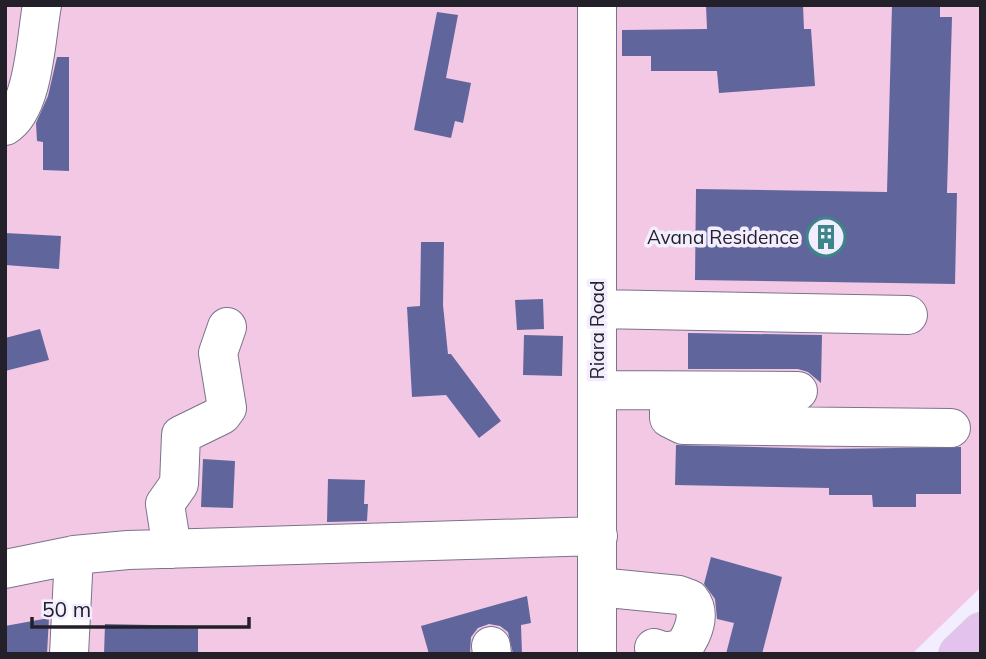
<svg xmlns="http://www.w3.org/2000/svg" width="986" height="659" viewBox="0 0 986 659" font-family="Mulish,sans-serif">
<style>
.green{fill:#f3c8e5}
.building{fill:#60669b}
.lines{fill:none;stroke-linecap:round;stroke-linejoin:round}
.minor-casing{stroke:#7a738b;stroke-width:40}
.major-casing{stroke:#d3d2d4;stroke-width:40}
.minor{stroke:#fff;stroke-width:38}
.major{stroke:#e3c2ed;stroke-width:38}
.labels{text-anchor:middle;stroke-width:7;stroke-linejoin:round;paint-order:stroke}
.poi-label{font-size:19px;fill:#23202a;stroke:#f3eeff;text-anchor:end}
.street-label{font-size:19px;fill:#23202a;stroke:#f3eeff}
</style>
<rect width="100%" height="100%" fill="#f3eeff"/>
<path class="green" d="M 5,5 L 981,5 L 981,587 L 912,654 L 5,654 Z"/>
<path class="building" d="M 706,5 L 803,5 L 804,29 L 811,29 L 815,86 L 719,93 L 717,71 L 651,71 L 651,56 L 622,56 L 622,30 L 707,29 Z
M 892,5 L 940,5 L 940,17 L 952,17 L 947,193 L 957,193 L 955,284 L 695,280 L 696,189 L 887,192 Z
M 437,12 L 458,15 L 446,78 L 471,83 L 463,123 L 455,121 L 451,138 L 414,130 Z
M 57,57 L 69,57 L 69,171 L 43,170 L 43,142 L 37,141 L 36,123 L 48,96 Z
M 5,233 L 61,236 L 59,269 L 5,265 Z
M 421,242 L 444,242 L 443,305 L 448,354 L 451,354 L 501,421 L 479,438 L 446,395 L 412,397 L 407,307 L 420,306 Z
M 543,299 L 544,329 L 517,330 L 515,300 Z
M 40,329 L 49,360 L 5,371 L 5,338 Z
M 688,333 L 822,335 L 821,383 L 808,372 L 798,369 L 688,369 Z
M 524,335 L 563,336 L 562,376 L 523,375 Z
M 676,445 L 828,449 L 961,447 L 961,494 L 916,494 L 916,507 L 873,507 L 872,495 L 829,495 L 829,488 L 675,485 Z
M 203,459 L 235,461 L 233,508 L 201,507 Z
M 328,479 L 365,480 L 364,504 L 368,504 L 367,521 L 327,522 Z
M 711,557 L 782,577 L 762,654 L 726,654 L 734,623 L 717,619 L 715,599 L 704,584 Z
M 527,596 L 531,623 L 521,625 L 522,654 L 513,654 L 508,632 L 500,626 L 489,624 L 478,628 L 471,637 L 470,654 L 429,654 L 421,626 Z
M 49,618 L 47,654 L 5,654 L 5,626 Z
M 105,624 L 198,626 L 198,654 L 104,654 Z"/>
<g class="lines">
<defs>
<path id="minor" d="M 597,5 L 597,654
M 5,126 C 34,109 36,37 42,5
M 597,309 L 908,315
M 597,390 L 798,391
M 669,391 L 669,418 L 683,425 L 951,428
M 172,549 L 165,504 L 179,484 L 181,435 L 222,415 L 227,408 L 218,353 L 227,327
M 5,569 L 74,555
M 598,587 L 679,595 L 690,599 C 702,614 693,634 683,648 L 666,652 L 654,648
M 491,646 L 492,654
M 69,654 L 74,555 L 128,550 L 598,536"/>
<path id="major" d="M 958,654 L 981,632"/>
</defs>
<use href="#minor" class="minor-casing"/>
<use href="#major" class="major-casing"/>
<use href="#minor" class="minor"/>
<use href="#major" class="major"/>
</g>
<defs>
<symbol id="building-ring" viewBox="-11 -11 22 22"><circle r="9.5" fill="#f3eeff" stroke="#3c8588" stroke-width="1.5"/><path d="M-4-6H4V6H1V3H-1V6H-4ZM-2.5-4.3h1.7v1.8h-1.7ZM.8-4.3h1.7v1.8H.8ZM-2.5-1h1.7V.8h-1.7ZM.8-1h1.7V.8H.8Z" fill="#3c8588"/></symbol>
</defs>
<g fill-rule="evenodd">
<use href="#building-ring" x="804" y="215" width="44" height="44"/>
</g>
<g class="labels">
<g class="poi-label">
<text x="799" y="244">Avana Residence</text>
</g>
<g class="street-label">
<text transform="translate(597 330) rotate(-90)" y="7">Riara Road</text>
</g>
</g>
<rect width="986" height="659" fill="none" stroke="#23202a" stroke-width="14"/>
<path d="M32 617v10h217v-10" fill="none" stroke="#23202a" stroke-width="3.5"/>
<text x="42" y="617" font-size="21" fill="#23202a" stroke="#f3eeff" stroke-width="5" paint-order="stroke">50 m</text>
</svg>
